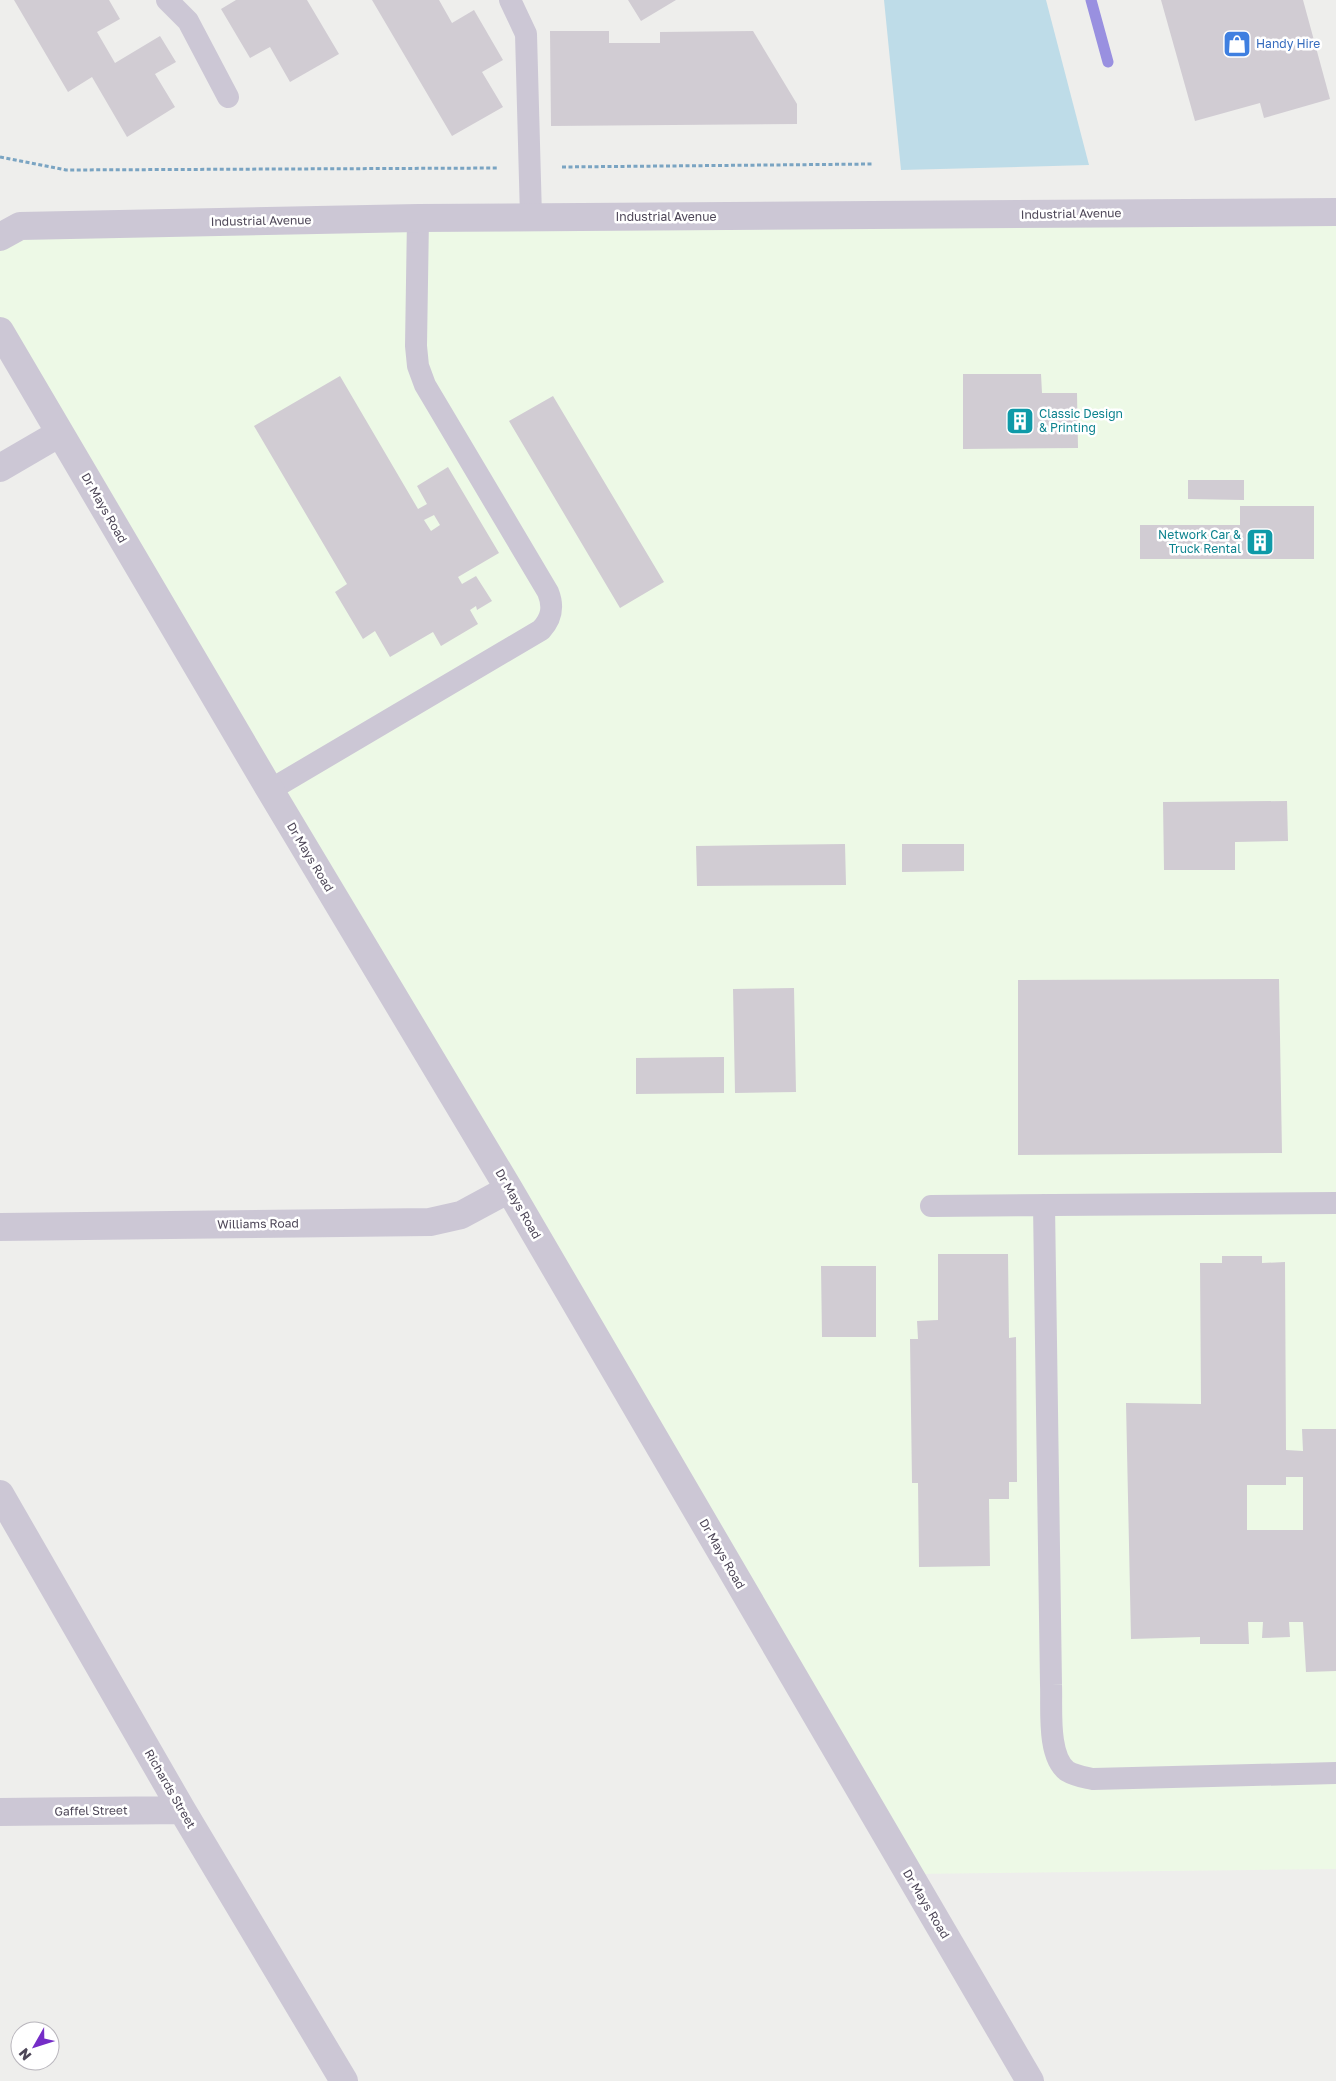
<svg xmlns="http://www.w3.org/2000/svg" width="1336" height="2081" viewBox="0 0 1336 2081" font-family="'Golos Text',sans-serif">
<style>
.commercial{fill:#edf9e6}
.green{fill:#bedce8}
.lines{fill:none;stroke-linecap:round;stroke-linejoin:round}
.stream{stroke:#9990e0;stroke-width:11}
.building{fill:#d1ccd3;fill-rule:evenodd}
.path{stroke:#7aa4c2;stroke-width:3;stroke-dasharray:4 2.5;stroke-linecap:butt}
.lane{stroke:#ccc7d5;stroke-width:22}
.street{stroke:#ccc7d5;stroke-width:28}
.labels{text-anchor:middle;stroke-width:5;stroke-linejoin:round;paint-order:stroke}
.shop-label{font-size:12px;fill:#366cbe;stroke:#fff;text-anchor:start}
.street-label{font-size:12px;fill:#4d4657;stroke:#fff}
.culture-label{font-size:12px;fill:#0d838f;stroke:#fff;text-anchor:start}
</style>
<rect width="100%" height="100%" fill="#eeeeec"/>
<path class="commercial" d="M 1336,209 L 1336,1869 L 913,1874 L 0,323 L 0,233 Z"/>
<path class="green" d="M 884,0 L 1046,0 L 1089,165 L 901,170 Z"/>
<g class="lines">
<path class="stream" d="M 1091,0 L 1108,62"/>
</g>
<path class="building" d="M 14,0 L 109,0 L 120,19 L 97,32 L 115,63 L 160,36 L 176,62 L 155,74 L 175,107 L 127,137 L 92,77 L 68,92 Z
M 236,0 L 307,0 L 339,54 L 290,82 L 270,47 L 250,58 L 221,9 Z
M 372,0 L 439,0 L 452,23 L 474,10 L 503,60 L 482,72 L 503,107 L 452,136 Z
M 628,0 L 676,0 L 641,21 Z
M 1161,0 L 1303,0 L 1330,99 L 1264,118 L 1260,103 L 1195,121 Z
M 550,31 L 609,31 L 609,43 L 660,43 L 660,32 L 753,31 L 797,104 L 797,124 L 551,126 Z
M 963,374 L 1041,374 L 1042,393 L 1077,393 L 1078,448 L 963,449 Z
M 340,376 L 418,509 L 427,504 L 417,486 L 448,467 L 499,553 L 458,577 L 462,584 L 476,576 L 492,601 L 477,610 L 476,606 L 470,610 L 478,624 L 441,646 L 433,632 L 390,657 L 375,631 L 363,639 L 335,592 L 347,584 L 254,426 ZM 434,515 L 440,525 L 431,531 L 424,520 Z
M 553,396 L 664,582 L 620,608 L 509,421 Z
M 1188,480 L 1244,480 L 1244,500 L 1188,499 Z
M 1240,506 L 1314,506 L 1314,559 L 1140,559 L 1140,525 L 1240,525 Z
M 1287,801 L 1288,841 L 1235,842 L 1235,870 L 1164,870 L 1163,802 Z
M 845,844 L 846,885 L 697,886 L 696,846 Z
M 902,844 L 964,844 L 964,871 L 902,872 Z
M 1279,979 L 1282,1153 L 1018,1155 L 1018,980 Z
M 794,988 L 796,1092 L 735,1093 L 733,989 Z
M 724,1057 L 724,1093 L 636,1094 L 636,1058 Z
M 938,1254 L 1008,1254 L 1009,1338 L 1016,1337 L 1017,1482 L 1009,1482 L 1009,1499 L 989,1499 L 990,1566 L 919,1567 L 918,1483 L 912,1483 L 910,1339 L 918,1339 L 917,1321 L 938,1320 Z
M 1222,1256 L 1262,1256 L 1262,1263 L 1285,1262 L 1286,1450 L 1303,1451 L 1302,1429 L 1336,1429 L 1336,1671 L 1306,1672 L 1303,1622 L 1289,1622 L 1290,1637 L 1262,1638 L 1263,1622 L 1248,1622 L 1249,1644 L 1200,1644 L 1200,1637 L 1131,1639 L 1126,1403 L 1201,1404 L 1200,1263 L 1222,1263 ZM 1286,1477 L 1303,1477 L 1303,1530 L 1247,1530 L 1247,1485 L 1286,1485 Z
M 821,1266 L 876,1266 L 876,1337 L 822,1337 Z"/>
<g class="lines">
<path class="path" d="M 0,157 L 66,170 L 498,168
M 562,167 L 872,164"/>
<path class="lane" d="M 167,0 L 188,21 L 228,97
M 510,0 L 526,34 L 531,217
M 270,790 L 541,630 C 552,618 554,607 548,592 L 425,385 L 418,366 L 416,346 L 418,218
M 1044,1205 L 1051,1685 C 1052,1708 1047,1756 1067,1771 C 1075,1776 1084,1777 1093,1779 L 1336,1773
M 931,1206 L 1336,1203"/>
<path class="street" d="M 0,237 L 20,226 L 418,218 L 1336,212
M 0,331 L 270,790 L 509,1189 L 1030,2081
M 0,468 L 60,433
M 0,1227 L 430,1222 L 461,1215 L 509,1189
M 0,1494 L 182,1810 L 344,2081
M 0,1812 L 182,1810"/>
</g>
<defs>
<symbol id="shop-square" viewBox="-11 -11 22 22"><rect x="-9" y="-9" width="18" height="18" rx="4" fill="#3f7fe0" stroke="#fff"/><path d="M-5-2.5h2.3a2.7 3.5 0 0 1 5.4 0H5L5.5 6h-11ZM-1.5-2.5h3a1.5 2.3 0 0 0-3 0Z" fill="#fff"/></symbol>
<symbol id="building-square" viewBox="-11 -11 22 22"><rect x="-9" y="-9" width="18" height="18" rx="4" fill="#0f9aa8" stroke="#fff"/><path d="M-4-6H4V6H1V3H-1V6H-4ZM-2.5-4.3h1.7v1.8h-1.7ZM.8-4.3h1.7v1.8H.8ZM-2.5-1h1.7V.8h-1.7ZM.8-1h1.7V.8H.8Z" fill="#fff"/></symbol>
</defs>
<g fill-rule="evenodd">
<use href="#shop-square" x="1221" y="28" width="32" height="32"/>
<use href="#building-square" x="1004" y="405" width="32" height="32"/>
<use href="#building-square" x="1244" y="526" width="32" height="32"/>
</g>
<g class="labels">
<g class="shop-label">
<text x="1256" y="48">Handy Hire</text>
</g>
<g class="street-label">
<text transform="translate(1071 214) rotate(-1)" y="4">Industrial Avenue</text>
<text x="666" y="221">Industrial Avenue</text>
<text transform="translate(261 221) rotate(-1)" y="4">Industrial Avenue</text>
<text transform="translate(104 508) rotate(60)" y="4">Dr Mays Road</text>
<text transform="translate(310 857) rotate(59)" y="4">Dr Mays Road</text>
<text transform="translate(518 1204) rotate(60)" y="4">Dr Mays Road</text>
<text transform="translate(258 1224) rotate(-1)" y="4">Williams Road</text>
<text transform="translate(722 1554) rotate(60)" y="4">Dr Mays Road</text>
<text transform="translate(170 1789) rotate(60)" y="4">Richards Street</text>
<text transform="translate(91 1811) rotate(-1)" y="4">Gaffel Street</text>
<text transform="translate(926 1904) rotate(59)" y="4">Dr Mays Road</text>
</g>
<g class="culture-label">
<text x="1039" y="418">Classic Design<tspan x="1039" dy="14">&amp; Printing</tspan></text>
<text x="1241" y="539" text-anchor="end">Network Car &amp;<tspan x="1241" dy="14">Truck Rental</tspan></text>
</g>
</g>
<g transform="translate(35 2046) rotate(231)"><circle r="24" fill="#ffffff" stroke="#b8b5bc"/>
<path d="M0-4L9 19L0 12L-9 19Z" fill="#752dc7"/>
<text y="-8" font-size="14" font-weight="bold" text-anchor="middle" fill="#4d4657">N</text>
</g>
</svg>
